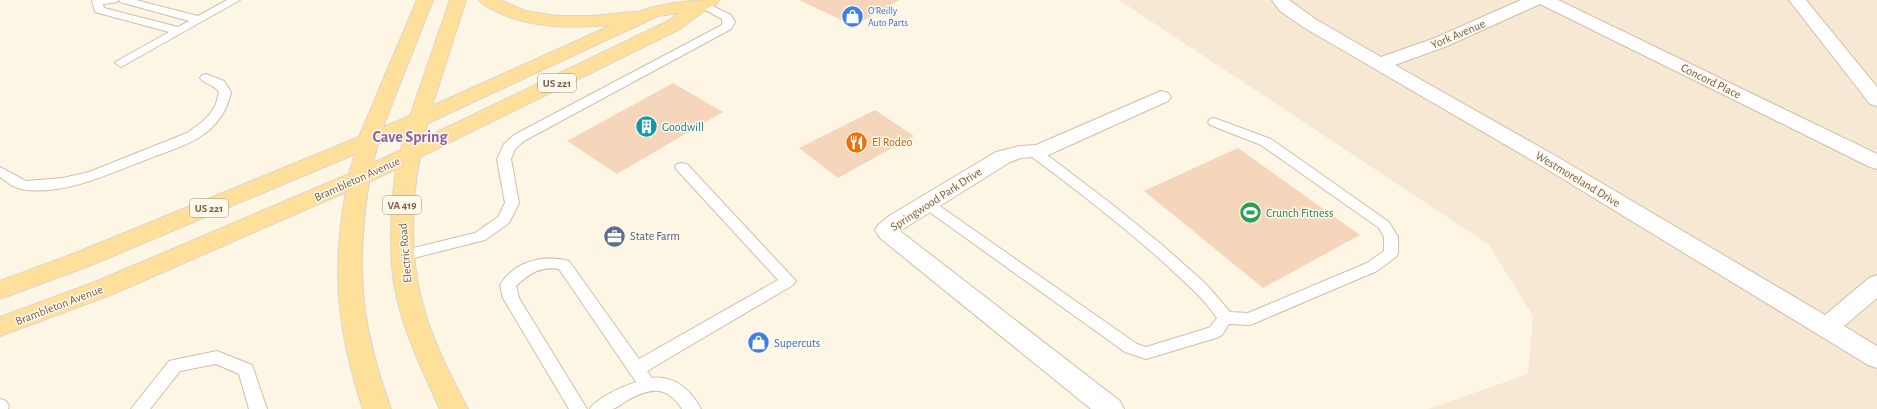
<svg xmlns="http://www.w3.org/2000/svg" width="1877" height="409" viewBox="0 0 1877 409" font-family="'Alegreya Sans',sans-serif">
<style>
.residential{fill:#f7e8d3}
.building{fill:#f6d6ba}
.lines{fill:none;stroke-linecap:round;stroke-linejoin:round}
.lane-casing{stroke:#d1bea9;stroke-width:2}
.street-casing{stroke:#d1bea9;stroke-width:2}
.primary-casing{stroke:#dcd5cf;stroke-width:2}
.lane{fill:#fff;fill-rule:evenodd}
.street{fill:#fff;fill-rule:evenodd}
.primary{fill:#ffe09b;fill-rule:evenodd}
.labels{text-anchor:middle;stroke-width:3;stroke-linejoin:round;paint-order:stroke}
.far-shop-label{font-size:10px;fill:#366cbe;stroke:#fff9ed;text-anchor:start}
.shield{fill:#fff9ed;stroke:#a28c79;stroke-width:1}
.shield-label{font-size:11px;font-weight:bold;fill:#7a5d47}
.street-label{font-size:12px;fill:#7a5d47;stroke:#fff9ed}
.culture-label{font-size:12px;fill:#0d838f;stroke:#fff9ed;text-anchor:start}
.food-label{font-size:12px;fill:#c56008;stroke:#fff9ed;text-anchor:start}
.leisure-label{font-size:12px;fill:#27864d;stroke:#fff9ed;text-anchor:start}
.service-label{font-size:12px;fill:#4e5e75;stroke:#fff9ed;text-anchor:start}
.shop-label{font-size:12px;fill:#366cbe;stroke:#fff9ed;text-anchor:start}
.district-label{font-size:16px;font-weight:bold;fill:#8d629e;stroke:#fff9ed}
</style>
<rect width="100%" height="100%" fill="#fef6e5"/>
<path class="residential" d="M 1119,0 L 1877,0 L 1877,409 L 1428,409 L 1528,374 L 1533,316 L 1489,245 Z"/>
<path class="building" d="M 799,0 L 899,0 L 854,26 Z
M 673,83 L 723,112 L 617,174 L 567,141 Z
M 875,110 L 914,136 L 838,178 L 799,148 Z
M 1238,148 L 1360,235 L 1263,288 L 1144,191 Z"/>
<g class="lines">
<defs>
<path id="lane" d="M 92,0 L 118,0 L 117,2 L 103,4 L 104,8 L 178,27 L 189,21 L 120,2 L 119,0 L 136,0 L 198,16 L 227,0 L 240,0 L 121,67 L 115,63 L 117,61 L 169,32 L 95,12 Z
M 702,1 L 731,15 L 735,22 L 731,29 L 524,141 L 515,149 L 511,159 L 519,203 L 509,223 L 485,240 L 402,261 L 397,260 L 395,256 L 397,252 L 475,233 L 498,217 L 505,203 L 497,159 L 504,144 L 514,135 L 722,25 L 722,19 L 698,6 L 697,4 Z
M 206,74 L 224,81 L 231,92 C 228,107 220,121 208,131 C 191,145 168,151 148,159 C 111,173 68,194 27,190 C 16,189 9,184 0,177 L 0,167 L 26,181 L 63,178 L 89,172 L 187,133 L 202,122 L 210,114 L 216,104 L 219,92 C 214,84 205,85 200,78 L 202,75 Z
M 1214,118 L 1271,139 L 1389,222 L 1398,237 L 1398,253 L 1396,257 L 1377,271 L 1255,323 L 1249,325 L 1229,324 L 1222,335 L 1216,338 L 1146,359 L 1125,352 L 921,206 L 919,203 L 921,200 L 926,198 L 931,200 L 1137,344 L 1146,347 L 1205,329 L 1210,327 L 1217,318 C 1202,296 1181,279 1162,261 C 1119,223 1074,188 1028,154 L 1026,151 L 1028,148 L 1038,148 L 1109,202 L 1161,244 L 1206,284 L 1230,312 L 1248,313 L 1367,263 L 1384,251 L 1384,237 L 1379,228 L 1261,145 L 1210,125 L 1208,122 L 1210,119 Z
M 682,163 L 687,164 L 796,281 L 793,285 L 647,371 L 652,378 C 674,375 691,390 701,409 L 682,409 C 666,384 649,388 626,401 C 622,404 617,408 612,409 C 606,409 597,409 590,409 C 596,398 624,386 636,382 L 559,269 C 540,266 529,274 516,286 L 519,298 L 587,409 L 569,409 L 503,298 L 500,285 C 514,261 544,254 569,261 L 639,359 L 778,280 L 677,170 L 675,167 L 677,164 Z
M 217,351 L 252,365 L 267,409 L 249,409 L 239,374 L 216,364 L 180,371 L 150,409 L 131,409 L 169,361 Z
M 0,399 L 6,401 L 9,406 L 8,409 L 0,409 Z"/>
<path id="street" d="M 1272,0 L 1289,0 L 1315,19 L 1381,57 L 1435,38 L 1521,0 L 1558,0 L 1877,154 L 1877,169 L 1870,167 L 1540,4 L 1447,46 L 1395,65 L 1554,155 L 1825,315 L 1869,278 L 1877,275 L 1877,298 L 1844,326 L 1877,346 L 1877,368 L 1868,365 L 1540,165 L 1303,27 L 1280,11 Z
M 1789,0 L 1806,0 L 1877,87 L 1877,106 L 1870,104 Z
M 1161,91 L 1168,93 L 1171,97 L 1168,101 L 1046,156 L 1021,158 L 1010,162 L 900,231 L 1120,401 L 1124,409 L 1091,409 L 880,238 L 875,230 L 878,225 L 889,216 L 996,152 L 1020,146 L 1036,145 Z"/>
<path id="primary" d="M 417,0 L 433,0 L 383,127 L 410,116 L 450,0 L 466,0 L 432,106 L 612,25 C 573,28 529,29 494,10 C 488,7 482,5 479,0 L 500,0 L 525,11 L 557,16 L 594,16 L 630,12 C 639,14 645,9 654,7 C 675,2 697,0 719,0 L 717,4 L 708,8 L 680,29 L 420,157 C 411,202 410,258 422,302 C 432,340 450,375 468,409 L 440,409 C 424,374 407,339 398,302 C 387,259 390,212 396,169 L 369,182 C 355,268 361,327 391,409 L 363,409 C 338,334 331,271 346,192 L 113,294 L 0,336 L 0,317 L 95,282 L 349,174 L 355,154 L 94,264 L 0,299 L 0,281 L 78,252 L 359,137 ZM 679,13 L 668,21 L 423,139 L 428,123 L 658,16 ZM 405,132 L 401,150 L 373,163 L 378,144 Z"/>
</defs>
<use href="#lane" class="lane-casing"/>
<use href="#street" class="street-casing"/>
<use href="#primary" class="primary-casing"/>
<use href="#lane" class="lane"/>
<use href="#street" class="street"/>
<use href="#primary" class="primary"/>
</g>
<defs>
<symbol id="shop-disc" viewBox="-11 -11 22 22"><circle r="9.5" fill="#3f7fe0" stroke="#fff9ed"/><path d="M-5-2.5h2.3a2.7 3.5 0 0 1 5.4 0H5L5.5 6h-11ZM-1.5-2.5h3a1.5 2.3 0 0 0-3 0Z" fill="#fff"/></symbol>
<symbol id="building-disc" viewBox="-11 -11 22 22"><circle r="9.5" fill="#0f9aa8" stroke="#fff9ed"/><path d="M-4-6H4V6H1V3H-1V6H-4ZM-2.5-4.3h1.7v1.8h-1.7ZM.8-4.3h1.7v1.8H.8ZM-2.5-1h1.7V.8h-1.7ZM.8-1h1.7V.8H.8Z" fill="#fff"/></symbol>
<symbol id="restaurant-disc" viewBox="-11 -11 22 22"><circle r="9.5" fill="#e8710a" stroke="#fff9ed"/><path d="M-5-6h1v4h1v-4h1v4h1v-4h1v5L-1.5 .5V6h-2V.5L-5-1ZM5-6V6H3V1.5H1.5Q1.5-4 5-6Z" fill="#fff"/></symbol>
<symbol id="stadium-disc" viewBox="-11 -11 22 22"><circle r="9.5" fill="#2e9e5b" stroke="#fff9ed"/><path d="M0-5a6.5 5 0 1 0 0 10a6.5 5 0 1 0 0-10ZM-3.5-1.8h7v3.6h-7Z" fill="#fff"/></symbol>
<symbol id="office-disc" viewBox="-11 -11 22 22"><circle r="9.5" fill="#5c6f8a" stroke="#fff9ed"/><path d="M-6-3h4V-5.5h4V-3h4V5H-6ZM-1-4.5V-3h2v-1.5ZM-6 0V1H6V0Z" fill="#fff"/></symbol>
</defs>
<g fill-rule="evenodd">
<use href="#shop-disc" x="840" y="4" width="25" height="25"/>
<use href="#building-disc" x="634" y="114" width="25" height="25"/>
<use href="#restaurant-disc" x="844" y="130" width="25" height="25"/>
<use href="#stadium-disc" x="1238" y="200" width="25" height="25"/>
<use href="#office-disc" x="602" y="224" width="25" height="25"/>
<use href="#shop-disc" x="746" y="330" width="25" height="25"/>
</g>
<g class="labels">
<g class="far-shop-label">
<text x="868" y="14">O'Reilly<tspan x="868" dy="12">Auto Parts</tspan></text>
</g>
<g class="shield">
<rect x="538" y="74" width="38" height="18" rx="3"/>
<rect x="383" y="196" width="38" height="18" rx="3"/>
<rect x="190" y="199" width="38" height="18" rx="3"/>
</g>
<g class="shield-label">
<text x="557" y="87">US 221</text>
<text x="402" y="209">VA 419</text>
<text x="209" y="212">US 221</text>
</g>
<g class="street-label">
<text transform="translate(1458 34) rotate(-23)" y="4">York Avenue</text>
<text transform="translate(1711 81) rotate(26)" y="4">Concord Place</text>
<text transform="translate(357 179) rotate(-24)" y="4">Brambleton Avenue</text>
<text transform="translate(1578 179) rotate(31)" y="4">Westmoreland Drive</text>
<text transform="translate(936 199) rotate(-33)" y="4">Springwood Park Drive</text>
<text transform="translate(405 253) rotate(-95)" y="4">Electric Road</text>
<text transform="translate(59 305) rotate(-21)" y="4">Brambleton Avenue</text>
</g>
<g class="culture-label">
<text x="662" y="131">Goodwill</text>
</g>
<g class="food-label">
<text x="872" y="146">El Rodeo</text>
</g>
<g class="leisure-label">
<text x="1266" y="217">Crunch Fitness</text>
</g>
<g class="service-label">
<text x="630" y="240">State Farm</text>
</g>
<g class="shop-label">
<text x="774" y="347">Supercuts</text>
</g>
<g class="district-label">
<text x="410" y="142">Cave Spring</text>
</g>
</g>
</svg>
